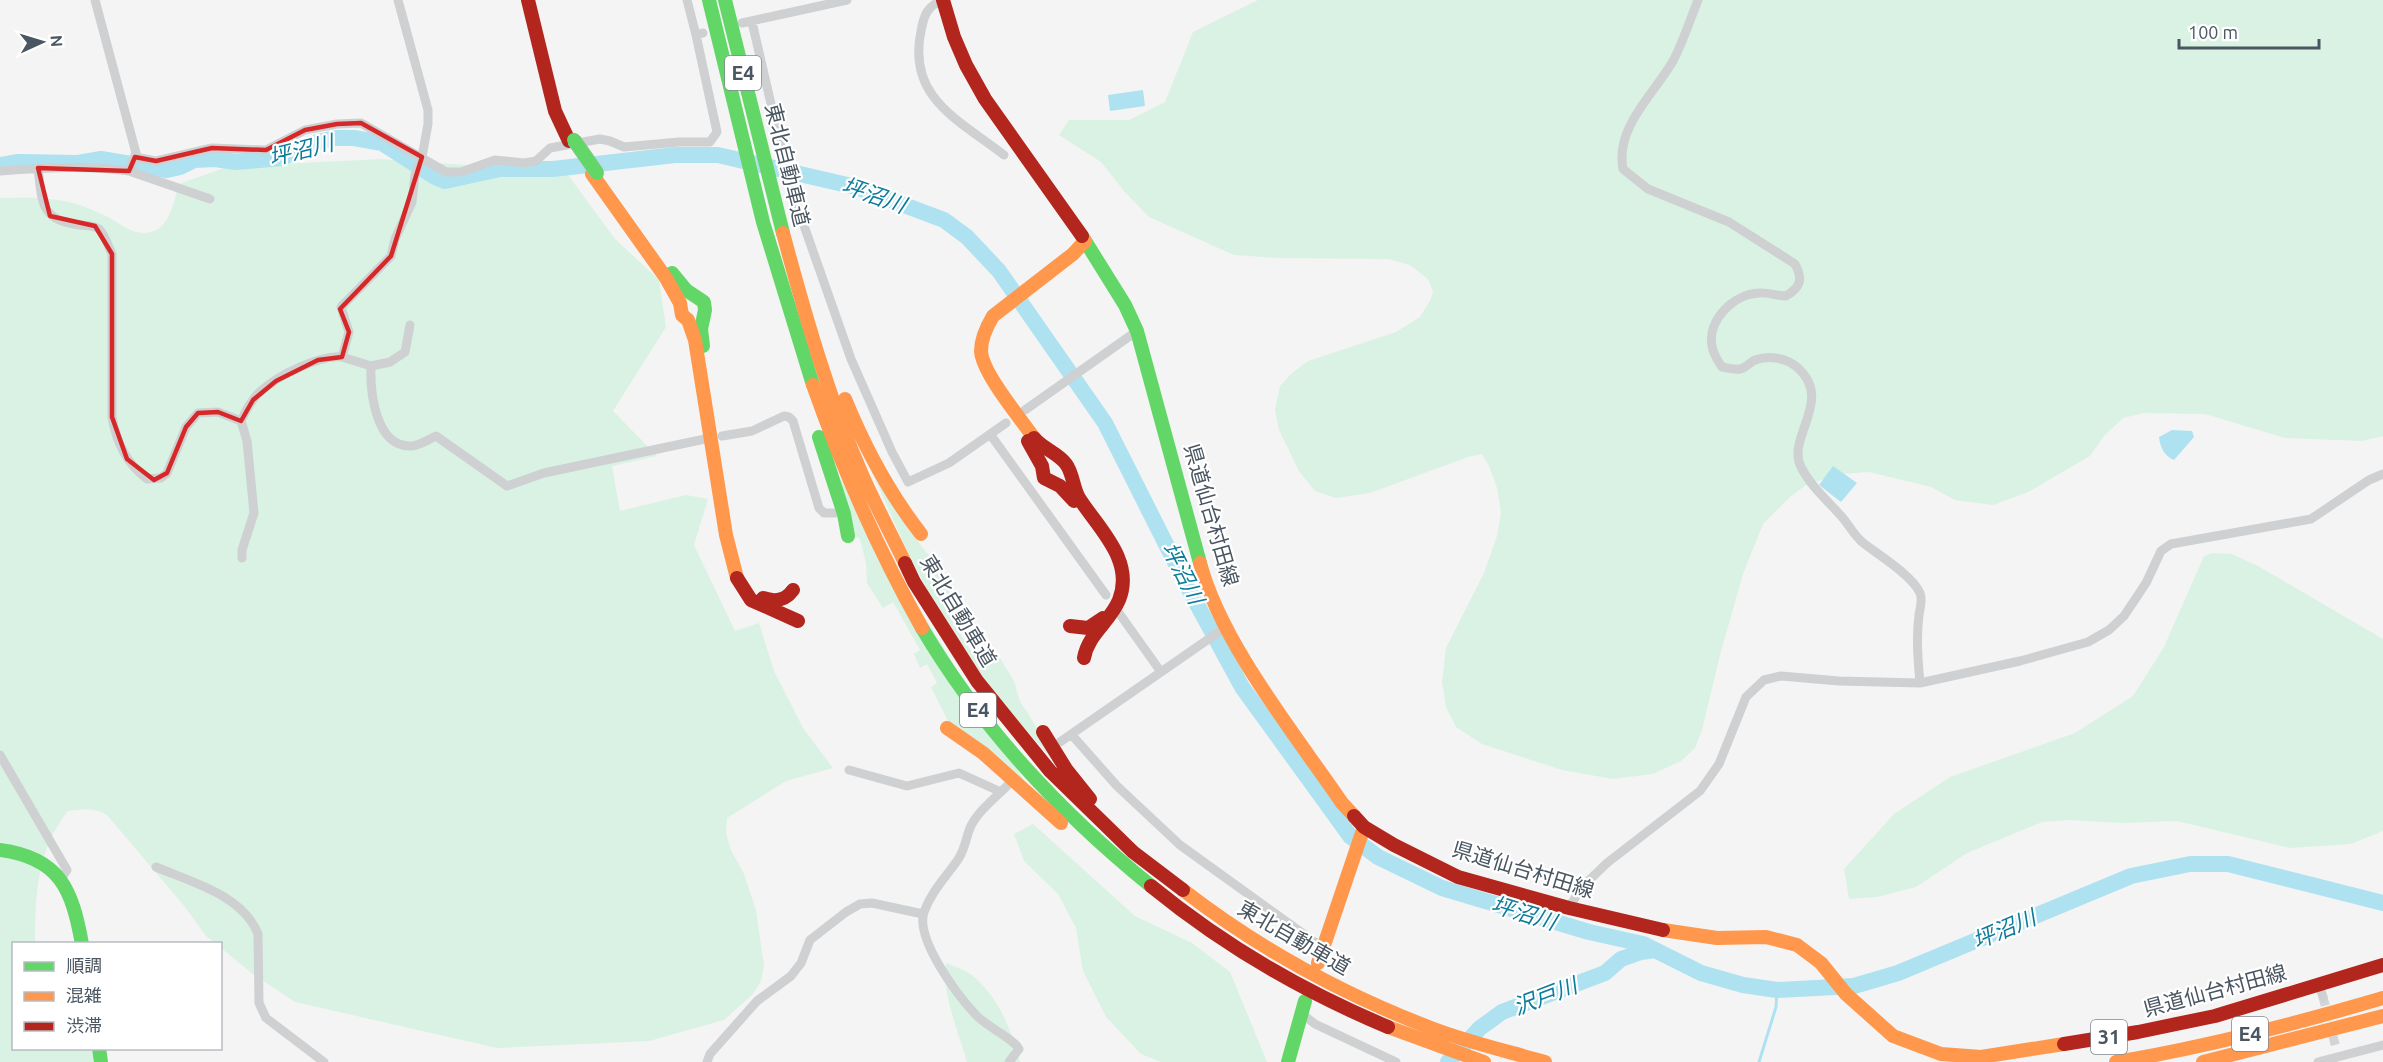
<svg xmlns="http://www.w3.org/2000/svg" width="2383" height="1062" viewBox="0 0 2383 1062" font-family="Ubuntu,'Noto Sans JP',sans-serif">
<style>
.green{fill:#d9f2e3}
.water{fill:#aee2f0}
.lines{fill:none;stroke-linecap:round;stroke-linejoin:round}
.stream{stroke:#aee2f0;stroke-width:3}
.river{stroke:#aee2f0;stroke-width:16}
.street-tunnel{stroke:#d2d4d7;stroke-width:9;stroke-dasharray:9 4.5;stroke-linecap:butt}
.street{stroke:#ced0d2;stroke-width:9}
.fast{stroke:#63d668;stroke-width:14}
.slow{stroke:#ff974d;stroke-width:14}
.jam{stroke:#b3261e;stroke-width:14}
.fast-bridge-casing{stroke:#b9bec3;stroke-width:15;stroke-linecap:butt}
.fast-bridge{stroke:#63d668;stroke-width:14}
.marked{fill:none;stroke:#d62828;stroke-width:4.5;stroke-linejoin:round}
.labels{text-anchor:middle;stroke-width:4.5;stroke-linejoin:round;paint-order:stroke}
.shield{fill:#fff;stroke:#808990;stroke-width:1.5}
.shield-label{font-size:20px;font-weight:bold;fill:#4a5661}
.street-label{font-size:21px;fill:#4a5661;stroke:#fff}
.water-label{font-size:22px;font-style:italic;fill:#0c7c9b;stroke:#fff}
</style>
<rect width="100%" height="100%" fill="#f4f4f4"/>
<path class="green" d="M 1258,0 L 2383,0 L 2383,436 L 2362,441 L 2285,438 L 2205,414 L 2144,413 L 2123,418 L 2104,436 L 2090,456 L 2028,492 L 1993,505 L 1955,500 L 1931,487 L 1869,472 L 1840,474 L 1806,485 L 1790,497 L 1763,524 L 1743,574 L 1720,655 L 1702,730 L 1695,748 L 1681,761 L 1653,774 L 1613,779 L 1562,770 L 1482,744 L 1456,727 L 1446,707 L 1442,682 L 1446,648 L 1484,573 L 1497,536 L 1501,513 L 1497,488 L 1489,466 L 1482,454 L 1468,457 L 1370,493 L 1336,498 L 1315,491 L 1299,471 L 1279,430 L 1275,410 L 1280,386 L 1292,373 L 1308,361 L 1396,332 L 1420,317 L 1431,299 L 1433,291 L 1428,279 L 1410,265 L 1388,259 L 1278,258 L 1234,255 L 1149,217 L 1124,191 L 1101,162 L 1059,135 L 1069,120 L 1129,120 L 1165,102 L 1193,32 Z
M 380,159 L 566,172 L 615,239 L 659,280 L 666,327 L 613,411 L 657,456 L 612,466 L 620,511 L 686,495 L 708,499 L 694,545 L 735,631 L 759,623 L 774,671 L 803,728 L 833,768 L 786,781 L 727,818 L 726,833 L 731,850 L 744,874 L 756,910 L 764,966 L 761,981 L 753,994 L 724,1020 L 649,1041 L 497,1048 L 295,1002 L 254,975 L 221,948 L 220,944 L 215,943 L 206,936 L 185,907 L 107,815 L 99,811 L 86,809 L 68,811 C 37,848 35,897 35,943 L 14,944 L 14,1048 L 91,1049 L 105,1062 L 0,1062 L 0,198 C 24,197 49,197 73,203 C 84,206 98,212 108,217 C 124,226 139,240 158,229 C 171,221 175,197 179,184 L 227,167 Z
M 872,472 L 908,528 L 951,585 L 947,588 L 958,606 L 948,614 L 973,655 L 976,654 L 983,664 L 998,655 L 1014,681 L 1020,702 L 1028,713 L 1057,765 L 993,692 L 927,589 L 908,553 Z
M 840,478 L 1025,782 L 950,725 L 931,687 L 937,683 L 927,664 L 920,668 L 914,654 L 920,650 L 893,602 L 883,608 L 867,583 L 866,563 L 860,539 L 853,535 Z
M 2213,553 L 2232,554 L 2258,566 L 2383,639 L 2383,831 L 2351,844 L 2290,848 L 2177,821 L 2123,823 L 2069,820 L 2042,822 L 1967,853 L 1916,887 L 1877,897 L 1849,899 L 1844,869 L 1894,814 L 1950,777 L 2075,733 L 2133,696 L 2164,647 L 2204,556 Z
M 1033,824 L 1135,916 L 1192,943 L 1230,972 L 1267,1062 L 1161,1062 L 1141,1054 L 1106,1017 L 1083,971 L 1076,928 L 1058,894 L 1024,861 L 1014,834 Z
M 946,963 C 954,966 965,970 972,975 C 998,996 1012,1031 1020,1062 L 967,1062 C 959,1034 941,991 946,963 Z"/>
<path class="water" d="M 1143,90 L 1145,106 L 1110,111 L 1108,95 Z
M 2172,430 L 2192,431 L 2194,437 L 2174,460 C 2164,456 2160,447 2159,437 Z
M 1833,466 L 1857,483 L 1841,502 L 1819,485 Z"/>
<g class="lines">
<path class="stream" d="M 1759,1062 L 1776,1007 L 1777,990"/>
<path class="river" d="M 0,165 L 18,162 L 78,163 L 101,159 L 167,170 L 180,167 L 194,160 L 215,159 L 236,162 L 282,158 L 310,144 L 335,138 L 354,138 L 382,143 L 435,177 L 445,181 L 500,169 L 553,169 L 675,155 L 718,155 L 856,187 L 944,220 L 967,237 L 999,271 L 1105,423 L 1186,584 L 1242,687 L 1350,836 L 1378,857 L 1442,888 L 1589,932 L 1643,944 L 1701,973 L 1743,985 L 1777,990 L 1854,986 L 1898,973 L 2131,876 L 2190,864 L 2228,864 L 2383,903
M 1448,1062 L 1480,1028 L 1502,1012 L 1605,973 L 1621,959 L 1641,952 L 1655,950"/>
<path class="street-tunnel" d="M 2323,997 L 2336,1048"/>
<path class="street" d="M 687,0 L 696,35
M 943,0 C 927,6 924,15 921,31 C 907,98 959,120 1004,155
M 1698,0 C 1690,20 1683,42 1673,61 C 1654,94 1615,127 1623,169 L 1648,189 L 1729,222 L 1795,264 C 1803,279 1801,287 1786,296 C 1777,296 1767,292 1759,293 C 1734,294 1707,320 1712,346 C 1713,354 1718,361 1722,367 C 1728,368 1734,370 1740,369 C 1746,368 1750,362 1755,360 C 1770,355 1787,358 1798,368 C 1834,401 1786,437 1801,467 C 1811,487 1828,501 1842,517 C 1849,525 1854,535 1862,542 C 1877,554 1912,575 1920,593 C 1923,600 1920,607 1919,615 C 1916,638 1918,661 1920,683
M 752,22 L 790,186 L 851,359 L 892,452 L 908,482 L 949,463 L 1006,423
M 742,23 L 847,0
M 135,157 L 156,161 L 212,148 L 266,150 L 305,130 L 337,124 L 361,123 L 446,172 L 461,172 L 495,160 L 524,163 L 536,161 L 550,148 L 600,139 L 610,141 L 624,147 L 679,142 L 710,142 L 717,132 L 696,35 L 703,33
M 38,168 C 42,203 41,221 80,225 C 87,226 93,225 99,229 C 105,235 108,246 112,254 L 112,417 C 116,441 127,464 147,479 L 161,478 L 167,473 L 186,427 L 198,413 L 218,412 L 241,421
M 0,171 C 43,168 87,165 129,171 L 136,153 L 95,0
M 129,171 L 210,199
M 342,357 L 371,366 C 370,391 375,446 410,446 C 419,446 427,440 436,436 L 507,486 L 544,473 L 705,439
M 371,366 L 390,362 L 405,352 L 410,325
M 1025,410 L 1137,331
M 990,434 L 1106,595
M 722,436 L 752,431 L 784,416 L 789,417 L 793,421 L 819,508 L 824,513 L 835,513
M 242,558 L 242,550 L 254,513 L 247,441 L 241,421 C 246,410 252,398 262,390 C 279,375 319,355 342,357 L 349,332 L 341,307 L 391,256 L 395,239 L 412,202 L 415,175 L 422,157 L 428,124 L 428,110 L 398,0
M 1119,613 L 1161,672
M 1071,734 L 1117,786 L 1180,845 L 1323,948
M 1060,742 L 1226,627
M 0,755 L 67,870 L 61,879
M 849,770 L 907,786 L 959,773 L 1001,792
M 1007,786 C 995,798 977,812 970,828 C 966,838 965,848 959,858 C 947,876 932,890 924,912 C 915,939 958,996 976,1015 C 987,1027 1014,1039 1019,1049 L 1009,1062
M 156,867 C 191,882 243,895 258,934 L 259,1003 L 266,1018 L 324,1062
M 1569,908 L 1581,888 L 1607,863 L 1700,791 L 1719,764 L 1746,697 L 1764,680 L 1781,676 L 1839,681 L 1920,683 L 2020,661 L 2088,642 L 2109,630 L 2124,616 L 2146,583 L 2161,551 L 2171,544 L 2311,519 L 2369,480 L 2383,474
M 2319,985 L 2323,997
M 1302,1014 L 1315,1024 L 1396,1062
M 707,1062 L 710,1054 L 757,1001 L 791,976 L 801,963 L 810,940 L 846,912 L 860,904 L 872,903 L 923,914
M 2318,1062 L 2383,1045"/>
<path class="fast" d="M 709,0 L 763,222 L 813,385
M 725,0 L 783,233
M 1082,236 L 1125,305 L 1137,331 L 1200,563
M 672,273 L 686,290 L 704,302 L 705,310 L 701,329 L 703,346
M 819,437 L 844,514 L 848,536
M 922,628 C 981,728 1061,813 1151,886
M 0,850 C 60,858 72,889 82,944
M 99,1048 L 101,1062
M 1288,1062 L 1305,1001"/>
<path class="slow" d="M 592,174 L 666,278 L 680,303 L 682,315 L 688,320 L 695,340 L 726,535 L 737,578
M 783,233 C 805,315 829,399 863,477 C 876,506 891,534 905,563
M 813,385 C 843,470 878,550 922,628
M 845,399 C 865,448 889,493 921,534
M 1034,438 C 1021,419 982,373 981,351 C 981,339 987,326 993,316 L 1073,254 L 1085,241
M 1200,563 C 1221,643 1295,734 1342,803 L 1354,816
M 947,728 L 983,753 L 1061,823
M 1183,890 C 1258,948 1342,994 1431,1028 C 1467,1042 1507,1051 1545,1062
M 1663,930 L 1717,938 L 1766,937 L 1797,945 L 1821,963 L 1846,994 L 1893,1036 L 1941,1054 L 1981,1057 L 2064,1044
M 1318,963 L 1364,827
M 1388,1027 L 1484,1062
M 2116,1062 C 2207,1047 2295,1024 2383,998
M 2203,1062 L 2383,1016"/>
<path class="jam" d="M 528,0 L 555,111 L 569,141
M 943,0 L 954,37 L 966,65 L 985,99 L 1082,236
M 1034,438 C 1043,449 1058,453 1066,464 C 1073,473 1073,488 1079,498 C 1098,528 1135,560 1119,600 C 1110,622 1088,634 1084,658
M 1028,441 L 1042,466 L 1044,478 L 1060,486 L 1074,501
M 905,563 L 914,582 L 977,681 L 1050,771 L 1133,852 L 1183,890
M 737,578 L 751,600 L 798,621
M 763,598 C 775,602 785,601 793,590
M 1070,626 L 1088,628 L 1103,618
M 1043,732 L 1066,769 L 1090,799
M 1354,816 L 1364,827 L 1394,845 L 1458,877 L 1569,908 L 1663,930
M 1151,886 C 1222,944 1304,992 1388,1027
M 2064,1044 L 2138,1032 L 2215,1016 L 2383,965"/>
<defs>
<path id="fast-bridge" d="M 574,140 L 597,173"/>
</defs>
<use href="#fast-bridge" class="fast-bridge-casing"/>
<use href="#fast-bridge" class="fast-bridge"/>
</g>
<path class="marked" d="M 361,123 L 422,157 L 391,256 L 340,309 L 349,332 L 342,357 L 318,360 L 276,381 L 253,400 L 241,421 L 218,412 L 198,413 L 186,427 L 167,473 L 154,480 L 127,459 L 112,417 L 112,254 L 95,226 L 50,216 L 38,168 L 129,171 L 135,157 L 156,161 L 212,148 L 266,150 L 305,130 L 337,124 Z"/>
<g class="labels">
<g class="shield">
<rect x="725" y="56" width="36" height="34" rx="4.5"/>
<rect x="960" y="693" width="36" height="34" rx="4.5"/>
<rect x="2232" y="1017" width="36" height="34" rx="4.5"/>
<rect x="2091" y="1020" width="36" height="34" rx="4.5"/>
</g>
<g class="shield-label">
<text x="743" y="80">E4</text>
<text x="978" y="717">E4</text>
<text x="2250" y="1041">E4</text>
<text x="2109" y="1044">31</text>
</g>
<g class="street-label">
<text transform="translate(787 165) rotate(76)" y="7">東北自動車道</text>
<text transform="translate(1211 515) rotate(74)" y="7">県道仙台村田線</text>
<text transform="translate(958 611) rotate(59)" y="7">東北自動車道</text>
<text transform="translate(1523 870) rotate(17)" y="7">県道仙台村田線</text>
<text transform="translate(1294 938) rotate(30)" y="7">東北自動車道</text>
<text transform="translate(2215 991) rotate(-15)" y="7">県道仙台村田線</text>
</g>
<g class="water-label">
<text transform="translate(301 150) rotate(-14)" y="8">坪沼川</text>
<text transform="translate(874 195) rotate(19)" y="8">坪沼川</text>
<text transform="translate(1183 573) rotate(63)" y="8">坪沼川</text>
<text transform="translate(1524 913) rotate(17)" y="8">坪沼川</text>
<text transform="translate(2004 929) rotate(-23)" y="8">坪沼川</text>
<text transform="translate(1545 996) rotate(-21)" y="8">沢戸川</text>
</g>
</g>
<rect x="12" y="942" width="210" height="108" fill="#ffffff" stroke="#b7bbc0" stroke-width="1.5"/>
<rect x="24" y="962" width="30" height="9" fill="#63d668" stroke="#b7bbc0" stroke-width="1.5"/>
<text x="66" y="972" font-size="18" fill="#4a5661">順調</text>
<rect x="24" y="992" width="30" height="9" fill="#ff974d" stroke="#b7bbc0" stroke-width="1.5"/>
<text x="66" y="1002" font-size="18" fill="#4a5661">混雑</text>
<rect x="24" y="1022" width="30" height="9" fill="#b3261e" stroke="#b7bbc0" stroke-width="1.5"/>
<text x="66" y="1032" font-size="18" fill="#4a5661">渋滞</text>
<g transform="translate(42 42) rotate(86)" stroke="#ffffff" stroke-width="4.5" paint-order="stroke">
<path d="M0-4.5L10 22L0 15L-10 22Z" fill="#4a5661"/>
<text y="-9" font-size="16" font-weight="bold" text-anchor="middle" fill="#4a5661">N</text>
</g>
<path d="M2179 39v9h140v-9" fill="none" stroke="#4a5661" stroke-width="3"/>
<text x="2188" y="39" font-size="18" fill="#4a5661" stroke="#ffffff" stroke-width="4.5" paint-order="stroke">100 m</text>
</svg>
